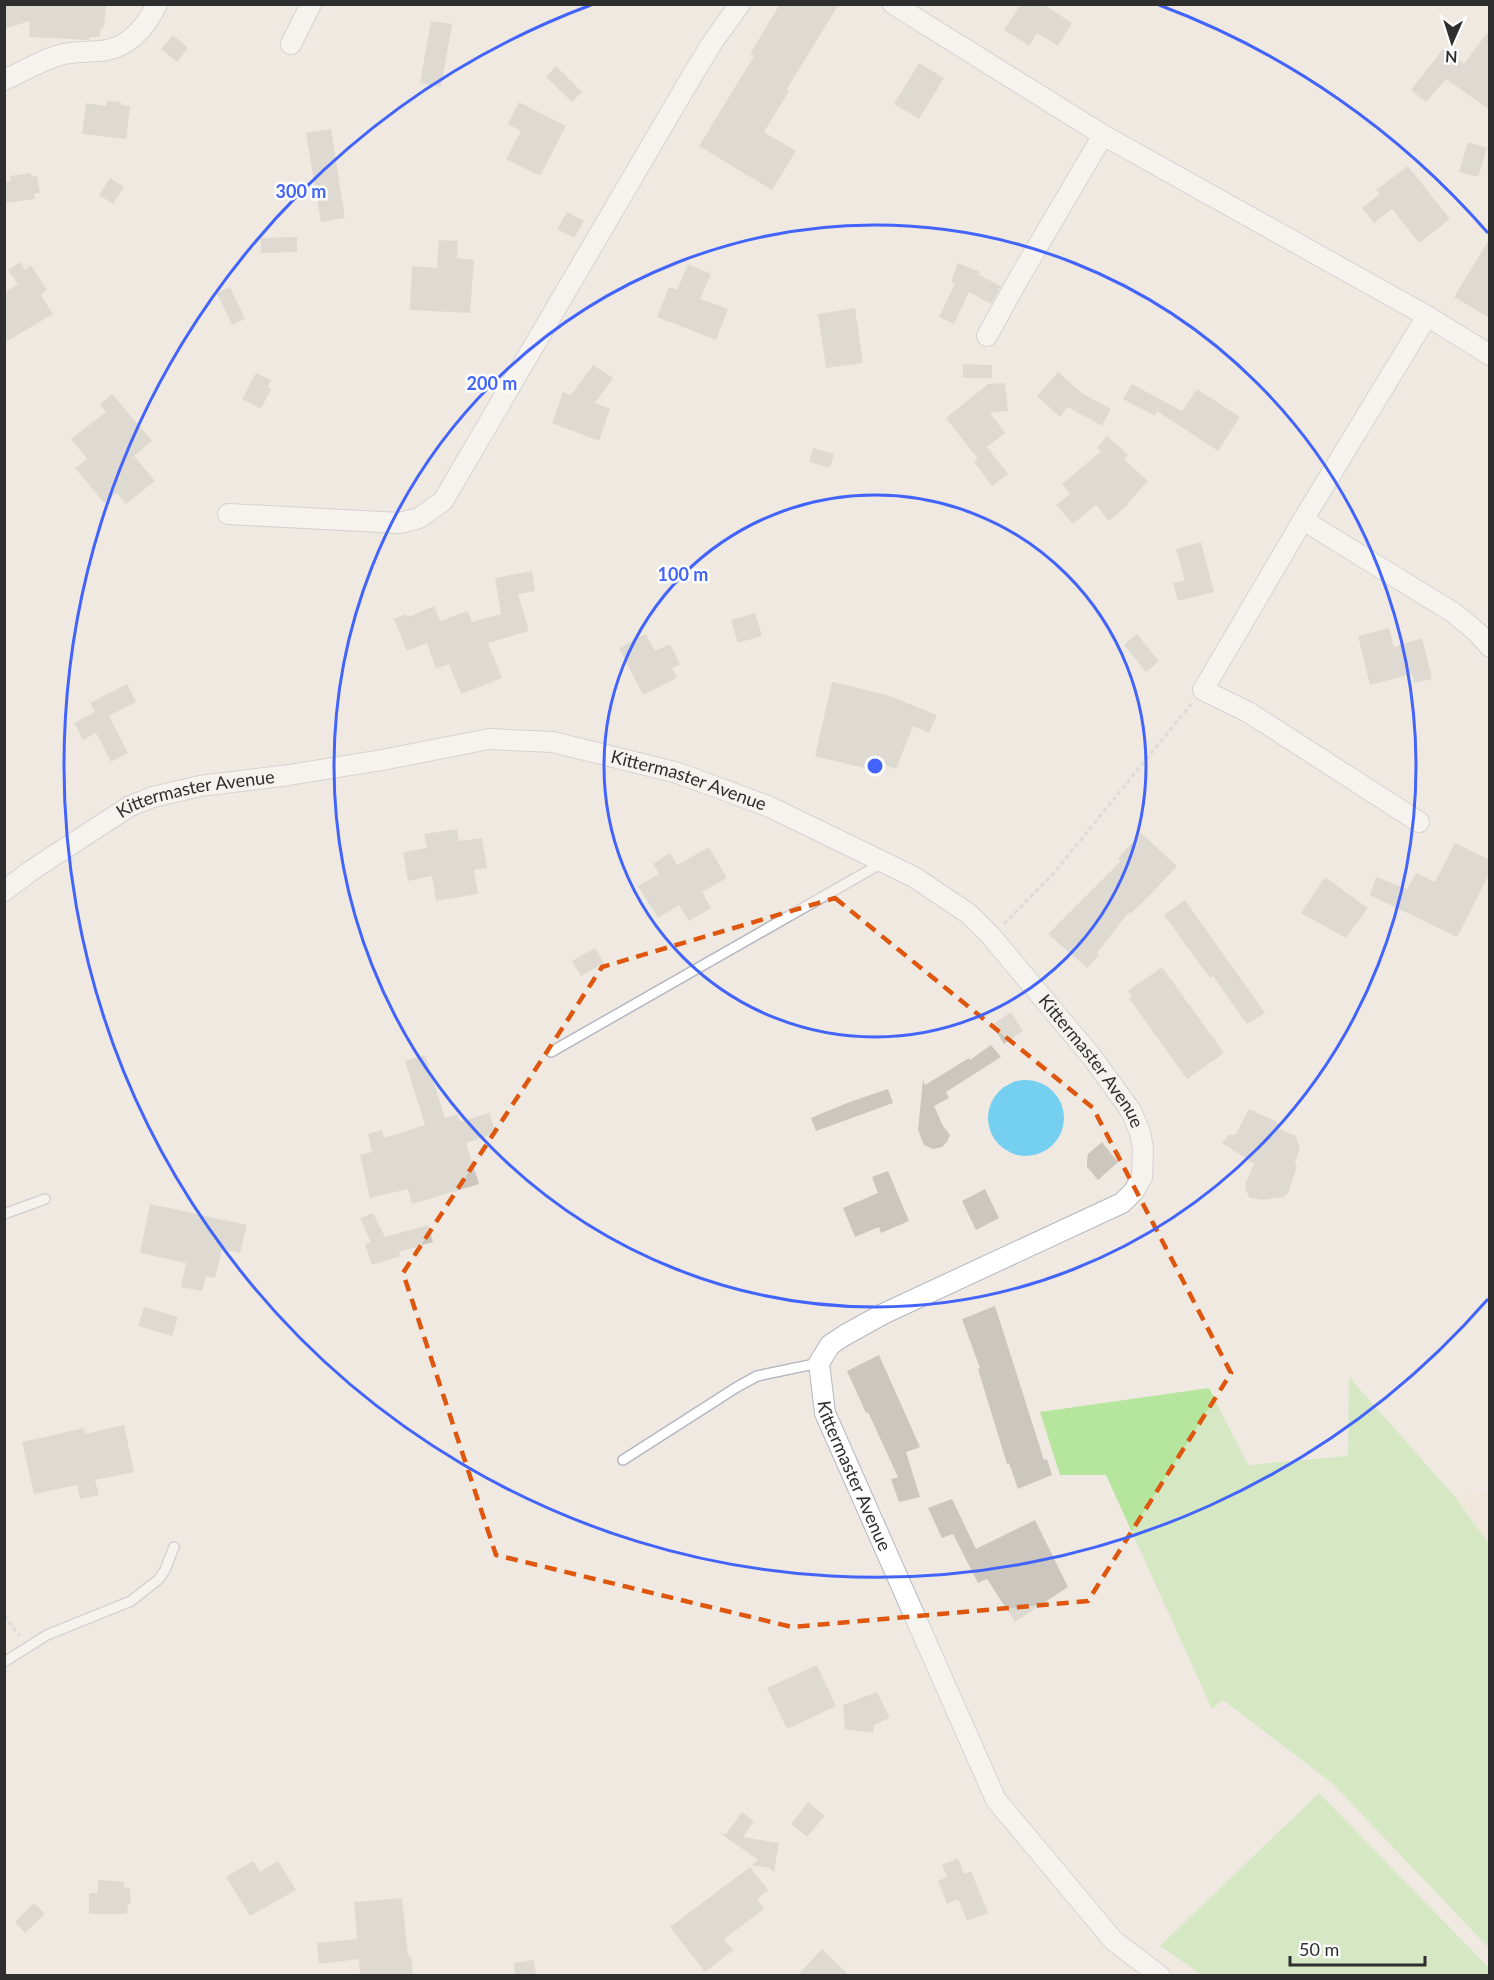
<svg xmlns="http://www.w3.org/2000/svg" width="1494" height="1980" viewBox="0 0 1494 1980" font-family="Lato,sans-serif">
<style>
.education{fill:#f0e6d1}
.green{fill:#b6e59e}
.water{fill:#75cff0}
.building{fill:#cbc7bf}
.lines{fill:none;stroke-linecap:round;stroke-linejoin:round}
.lane-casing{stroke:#b4b7c1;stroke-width:12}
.street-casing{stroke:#b4b7c1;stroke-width:22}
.path{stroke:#c9c9c9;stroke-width:3;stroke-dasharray:4.5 3;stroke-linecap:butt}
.lane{stroke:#fff;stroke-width:9}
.street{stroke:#fff;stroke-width:20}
.marked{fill:none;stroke:#df570e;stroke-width:4.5;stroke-dasharray:12 8;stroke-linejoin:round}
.ring{fill:none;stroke:#4264fb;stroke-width:3}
.labels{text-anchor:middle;stroke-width:5;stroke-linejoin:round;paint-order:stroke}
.street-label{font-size:18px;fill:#2e2e2e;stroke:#fff}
.centre{fill:#4264fb;stroke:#fff;stroke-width:3}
.ring-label{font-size:18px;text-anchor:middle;font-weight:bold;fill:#4264fb;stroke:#fff;stroke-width:5;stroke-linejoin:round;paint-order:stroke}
</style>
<rect width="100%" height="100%" fill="#efe9e1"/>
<path class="education" d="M 1489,1492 L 1489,1544 L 1455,1497 Z"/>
<path class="green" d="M 1349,1377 L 1455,1497 L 1489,1544 L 1489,1948 L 1332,1783 L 1223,1700 L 1212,1709 L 1106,1475 L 1060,1475 L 1040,1412 L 1209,1388 L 1248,1465 L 1348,1456 Z
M 1319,1793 L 1489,1968 L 1489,1975 L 1202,1975 L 1160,1946 Z"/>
<path class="water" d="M988 1118a38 38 0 1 1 76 0a38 38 0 1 1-76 0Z"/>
<path class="building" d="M 4,4 L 106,4 L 104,28 L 101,27 L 100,37 L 89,37 L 89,40 L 29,37 L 30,21 L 4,29 Z
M 780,4 L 839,4 L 787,89 L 789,91 L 764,132 L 796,151 L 772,190 L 699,146 L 754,56 L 750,54 Z
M 1021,4 L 1043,4 L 1072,23 L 1058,46 L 1037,33 L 1029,46 L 1004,30 Z
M 431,21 L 452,24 L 441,87 L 420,83 Z
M 1490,29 L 1490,110 L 1446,79 L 1426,102 L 1411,90 L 1443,49 L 1464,64 Z
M 173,35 L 188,48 L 177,62 L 161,49 Z
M 919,63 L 944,78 L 919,119 L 894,104 Z
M 556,66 L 582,92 L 572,102 L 546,77 Z
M 107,101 L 121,102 L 121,105 L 130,106 L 126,139 L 82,134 L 86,103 L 106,106 Z
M 519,102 L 566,126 L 540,176 L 506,159 L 521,131 L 508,124 Z
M 331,129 L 345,218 L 321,222 L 306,133 Z
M 1468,142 L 1487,148 L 1478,177 L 1459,172 Z
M 1408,166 L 1450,219 L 1419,243 L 1392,209 L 1374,223 L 1362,208 L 1380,194 L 1376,190 Z
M 31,173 L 31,176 L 37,176 L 40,193 L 34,194 L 35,199 L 4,203 L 4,182 L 11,181 L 10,176 Z
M 110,178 L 124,187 L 113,204 L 99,195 Z
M 567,212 L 584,221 L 574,238 L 557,229 Z
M 297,237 L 297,252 L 261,253 L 261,238 Z
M 1490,238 L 1490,318 L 1454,297 Z
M 439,240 L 458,241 L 457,258 L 474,260 L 470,313 L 410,310 L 412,266 L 437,268 Z
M 20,262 L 25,270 L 31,265 L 47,290 L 41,295 L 53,314 L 4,343 L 4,293 L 18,284 L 8,270 Z
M 958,263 L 980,272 L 979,275 L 1001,286 L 991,304 L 969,292 L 954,324 L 939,317 L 955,283 L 951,282 Z
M 688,264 L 711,274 L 700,299 L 728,309 L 716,340 L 657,317 L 669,287 L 677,290 Z
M 230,287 L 245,319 L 232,325 L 217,293 Z
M 855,308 L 863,363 L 826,368 L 818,314 Z
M 963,364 L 992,365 L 992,378 L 963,378 Z
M 593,365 L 613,378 L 595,403 L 610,409 L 599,441 L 552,423 L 563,392 L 571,395 Z
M 1058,372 L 1083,394 L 1111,409 L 1102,426 L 1068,407 L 1060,417 L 1037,396 Z
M 256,373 L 271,380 L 268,387 L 271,389 L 261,409 L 242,399 Z
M 1005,383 L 1008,411 L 990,413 L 1005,433 L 987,447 L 1008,474 L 992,486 L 974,462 L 978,459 L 946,418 L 988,384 Z
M 1132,384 L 1182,411 L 1197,389 L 1240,417 L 1218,451 L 1157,411 L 1155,416 L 1123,399 Z
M 112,394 L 152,441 L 134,456 L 155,481 L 126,504 L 117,493 L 104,503 L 75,468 L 87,459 L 71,439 L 106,412 L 100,405 Z
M 1107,436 L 1128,455 L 1124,459 L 1148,481 L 1127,504 L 1128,505 L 1109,521 L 1096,505 L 1073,524 L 1056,505 L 1070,494 L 1062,484 L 1101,451 L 1097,448 Z
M 813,448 L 834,454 L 830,468 L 809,462 Z
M 1201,542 L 1214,592 L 1178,601 L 1173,583 L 1185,580 L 1176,549 Z
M 532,571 L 535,591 L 518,594 L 529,631 L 488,643 L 502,678 L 461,694 L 449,664 L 436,669 L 427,643 L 407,651 L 394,619 L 406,614 L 408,617 L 434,606 L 440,621 L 468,611 L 472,622 L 501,614 L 495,578 Z
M 755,613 L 762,636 L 738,643 L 731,620 Z
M 1389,628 L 1394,647 L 1422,638 L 1432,679 L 1414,683 L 1412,674 L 1370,685 L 1358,636 Z
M 646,634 L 655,651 L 670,644 L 680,664 L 672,668 L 677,678 L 643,695 L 619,648 Z
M 1137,634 L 1159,661 L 1146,672 L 1124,645 Z
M 832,682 L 887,695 L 937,715 L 929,733 L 913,726 L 896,769 L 870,759 L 868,769 L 815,756 Z
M 127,684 L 136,702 L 109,716 L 128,753 L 111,762 L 96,733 L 83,740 L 74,723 L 95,712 L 90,703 Z
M 457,829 L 459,841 L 482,838 L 487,868 L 474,870 L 478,894 L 436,901 L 432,876 L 408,881 L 403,852 L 427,848 L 424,834 Z
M 1141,833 L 1177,866 L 1150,895 L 1130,914 L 1129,912 L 1097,953 L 1099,955 L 1087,968 L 1048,934 L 1121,861 L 1118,858 Z
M 1455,843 L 1490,860 L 1490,873 L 1457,937 L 1370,895 L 1376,877 L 1407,889 L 1416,873 L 1435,882 Z
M 709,847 L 727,878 L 702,892 L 711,908 L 689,921 L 679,905 L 658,918 L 638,886 L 659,874 L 653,864 L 670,853 L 677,865 Z
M 1325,877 L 1368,908 L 1346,938 L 1301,913 Z
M 1185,900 L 1265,1013 L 1247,1024 L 1213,976 L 1210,978 L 1164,915 Z
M 595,948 L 604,963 L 581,976 L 572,961 Z
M 1162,967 L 1224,1053 L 1187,1079 L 1129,998 L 1132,996 L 1128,991 Z
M 1011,1012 L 1023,1031 L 1004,1044 L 992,1025 Z
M 991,1045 L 1001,1057 L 946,1092 L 949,1098 L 934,1106 L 943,1126 L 950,1135 L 947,1142 L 942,1147 L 933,1149 L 924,1145 L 918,1130 L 923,1080 L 925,1085 L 969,1058 L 970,1060 Z
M 425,1055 L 445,1118 L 457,1114 L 460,1122 L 489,1113 L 496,1133 L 466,1143 L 479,1184 L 412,1204 L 408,1189 L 370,1198 L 360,1155 L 372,1152 L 368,1134 L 382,1130 L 384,1138 L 425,1125 L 405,1061 Z
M 888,1089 L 893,1103 L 816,1131 L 811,1118 L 847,1103 Z
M 1249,1109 L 1277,1122 L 1279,1129 L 1296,1136 L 1300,1149 L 1295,1162 L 1297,1167 L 1288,1193 L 1284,1197 L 1264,1200 L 1250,1198 L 1246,1191 L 1245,1184 L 1254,1164 L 1222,1143 L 1229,1135 L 1236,1134 Z
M 1102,1142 L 1118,1162 L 1098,1180 L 1087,1167 L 1087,1161 L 1088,1154 Z
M 888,1171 L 909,1221 L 881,1233 L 879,1227 L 855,1237 L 843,1208 L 878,1193 L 872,1177 Z
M 985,1189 L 999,1218 L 976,1230 L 962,1201 Z
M 150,1204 L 247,1225 L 240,1253 L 222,1249 L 215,1278 L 206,1276 L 202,1291 L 181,1287 L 186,1263 L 140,1253 Z
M 373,1213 L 385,1237 L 428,1225 L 433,1242 L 399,1252 L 400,1256 L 372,1265 L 365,1244 L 371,1242 L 360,1218 Z
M 995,1306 L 1044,1460 L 1047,1459 L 1052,1475 L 1018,1489 L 1009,1463 L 1007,1464 L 978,1369 L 980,1368 L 962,1319 Z
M 144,1307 L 178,1317 L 172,1336 L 138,1326 Z
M 879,1355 L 920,1447 L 906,1452 L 920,1497 L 899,1502 L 891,1479 L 898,1477 L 868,1412 L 866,1413 L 847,1371 Z
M 124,1425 L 134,1472 L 95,1480 L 99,1495 L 80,1499 L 77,1485 L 34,1494 L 22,1442 L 84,1428 L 85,1434 Z
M 952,1499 L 976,1549 L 1035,1520 L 1068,1587 L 1015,1622 L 987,1579 L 978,1583 L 953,1534 L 942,1538 L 928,1508 Z
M 817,1665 L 836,1706 L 787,1729 L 767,1688 Z
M 877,1692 L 890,1718 L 874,1725 L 873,1733 L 845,1729 L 843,1705 Z
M 808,1802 L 825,1816 L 807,1837 L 791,1824 Z
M 742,1812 L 754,1821 L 743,1837 L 779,1843 L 774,1872 L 769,1868 L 752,1865 L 758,1860 L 720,1833 L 726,1834 Z
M 958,1858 L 964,1874 L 971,1871 L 988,1913 L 967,1921 L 958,1899 L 947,1904 L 938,1881 L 947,1877 L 942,1865 Z
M 253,1861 L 260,1872 L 278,1861 L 296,1890 L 250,1916 L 226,1877 Z
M 750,1867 L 768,1890 L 757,1899 L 764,1909 L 724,1939 L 733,1950 L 705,1972 L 670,1927 Z
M 98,1880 L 124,1882 L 124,1888 L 130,1888 L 131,1904 L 128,1904 L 127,1914 L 89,1914 L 89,1893 L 98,1893 Z
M 402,1898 L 408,1956 L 411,1956 L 413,1976 L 360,1976 L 359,1959 L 319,1964 L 317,1943 L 357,1939 L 354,1902 Z
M 34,1903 L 45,1914 L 25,1933 L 15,1922 Z
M 822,1949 L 850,1976 L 797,1976 Z
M 534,1960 L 536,1976 L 515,1976 L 514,1963 Z"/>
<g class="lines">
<defs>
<path id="lane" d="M 551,1052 L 882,863
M 4,1214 L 45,1199
M 623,1460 L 737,1387 L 757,1376 L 819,1363
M 4,1662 L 47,1635 L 131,1601 L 159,1579 L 165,1570 L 174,1547"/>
<g id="street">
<path d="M 893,4 L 1103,135 L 1427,316 L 1490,355"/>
<path d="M 291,44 L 311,4"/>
<path d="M 4,80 C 23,72 41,60 60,55 C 76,50 91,53 107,50 C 131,45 147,25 157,4"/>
<path d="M 987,336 L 1015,285 L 1103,135"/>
<path d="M 228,514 L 400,523 L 419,518 L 443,501 L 689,81 L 712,43 L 740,4"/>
<path d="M 1303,520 L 1454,613 L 1478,633 L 1490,647"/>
<path d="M 1419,822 L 1248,712 L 1203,690 L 1303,520 L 1427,316"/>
<path id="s1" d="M 4,891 L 32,870 L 130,806 L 153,797 L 200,786 L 289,775 L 382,760 L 489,739 L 553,742 L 678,773 L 770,807 L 914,877 L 969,914 L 991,936 L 1092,1057 L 1131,1111 L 1140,1132 L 1143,1149 L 1142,1177 L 1134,1191 L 1122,1203 L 883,1314 L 845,1335 L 830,1345 L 819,1363 L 825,1413 L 996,1800 L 1114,1941 L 1160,1976"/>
</g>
</defs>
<use href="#lane" class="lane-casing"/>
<use href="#street" class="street-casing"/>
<path class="path" d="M 1004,924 L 1053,874 L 1192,703
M 4,1616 L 20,1636"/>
<use href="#lane" class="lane"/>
<use href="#street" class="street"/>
</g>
<path d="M0 0H1494V1980H0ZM 835,898 L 1093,1108 L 1231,1373 L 1088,1601 L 792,1627 L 496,1555 L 403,1273 L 602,967 Z" fill="#efe9e1" fill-opacity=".55" fill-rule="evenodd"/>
<path class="marked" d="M 835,898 L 1093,1108 L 1231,1373 L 1088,1601 L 792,1627 L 496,1555 L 403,1273 L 602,967 Z"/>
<g class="ring">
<circle cx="875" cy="766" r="271"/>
<circle cx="875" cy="766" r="541"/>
<path d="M1488 1299A812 812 0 1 1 591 5M1159 5A812 812 0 0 1 1488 233"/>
</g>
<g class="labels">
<g class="street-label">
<text dy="6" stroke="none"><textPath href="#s1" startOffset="723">Kittermaster Avenue</textPath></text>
<text dy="6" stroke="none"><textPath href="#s1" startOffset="219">Kittermaster Avenue</textPath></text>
<text dy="6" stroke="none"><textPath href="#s1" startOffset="1227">Kittermaster Avenue</textPath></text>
<text dy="6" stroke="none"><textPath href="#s1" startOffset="1857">Kittermaster Avenue</textPath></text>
</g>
</g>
<circle cx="875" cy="766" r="9" class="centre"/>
<g class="ring-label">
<text x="301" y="198">300 m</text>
<text x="492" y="390">200 m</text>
<text x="683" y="581">100 m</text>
</g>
<rect width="1494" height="1980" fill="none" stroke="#2e2e2e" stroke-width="12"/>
<g transform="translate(1452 42) rotate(183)" stroke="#ffffff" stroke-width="4.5" paint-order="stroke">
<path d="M0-4.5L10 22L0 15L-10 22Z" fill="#2e2e2e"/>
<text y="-9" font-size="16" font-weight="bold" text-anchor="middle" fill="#2e2e2e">N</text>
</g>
<path d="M1290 1956v9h135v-9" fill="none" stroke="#2e2e2e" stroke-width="3"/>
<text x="1299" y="1956" font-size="18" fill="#2e2e2e" stroke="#ffffff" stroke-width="4.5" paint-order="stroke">50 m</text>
</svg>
